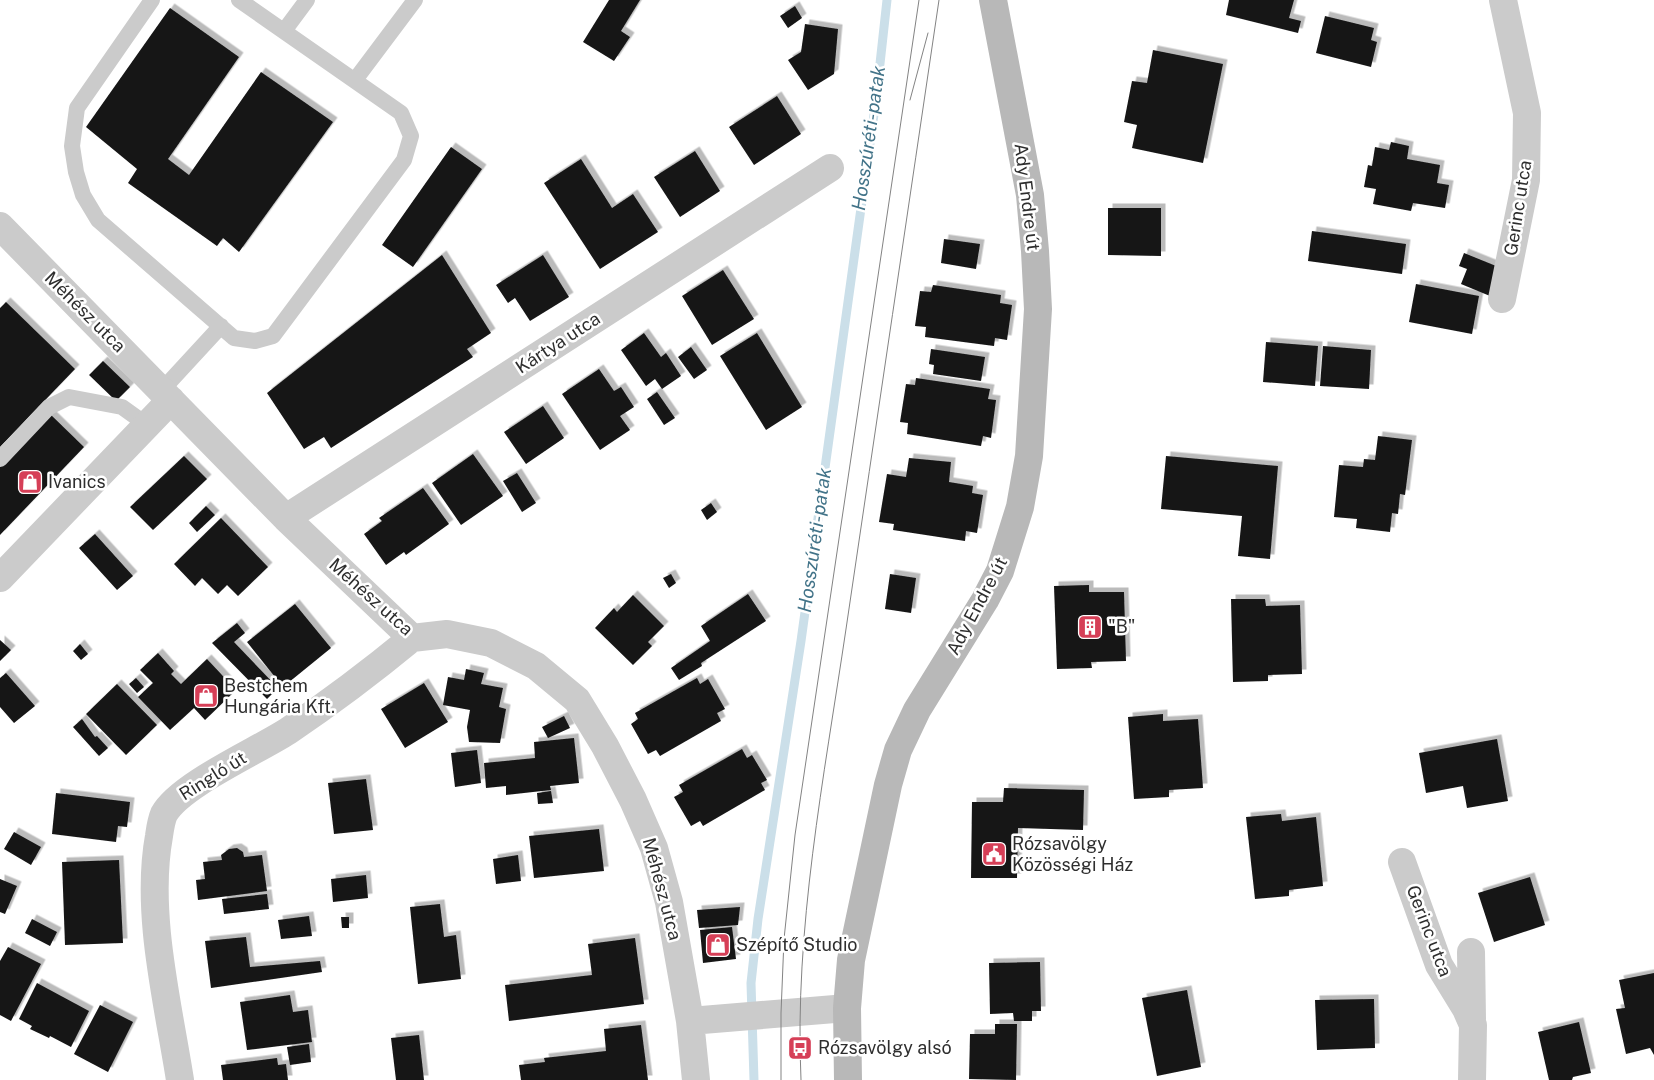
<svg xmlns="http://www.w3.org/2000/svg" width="1654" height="1080" viewBox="0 0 1654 1080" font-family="'Public Sans',sans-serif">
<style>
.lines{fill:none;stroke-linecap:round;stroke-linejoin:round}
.stream{stroke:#cbdfe9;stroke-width:9}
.building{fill:#151515;filter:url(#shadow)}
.lane{stroke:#cbcbcb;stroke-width:16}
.street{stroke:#cbcbcb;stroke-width:28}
.secondary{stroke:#b8b8b8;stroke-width:28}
.tram{stroke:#838383;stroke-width:1}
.labels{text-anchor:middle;stroke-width:5;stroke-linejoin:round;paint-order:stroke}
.street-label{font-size:18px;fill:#2e2e2e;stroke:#fff}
.poi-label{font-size:18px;fill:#2e2e2e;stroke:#fff;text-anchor:start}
.water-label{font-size:19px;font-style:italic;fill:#437489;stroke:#fff}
</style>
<defs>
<filter id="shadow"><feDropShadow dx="4.5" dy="-4.5" stdDeviation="0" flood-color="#0004"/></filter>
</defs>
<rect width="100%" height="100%" fill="#fff"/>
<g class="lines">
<path class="stream" d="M 754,1080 L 751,983 L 758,919 L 801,641 L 876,100 L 887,0"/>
</g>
<path class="building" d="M 609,0 L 640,0 L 621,31 L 630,37 L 614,61 L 583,42 Z
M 1229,0 L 1294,0 L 1289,18 L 1301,21 L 1298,33 L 1226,15 Z
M 795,6 L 802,18 L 788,28 L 780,16 Z
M 170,8 L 239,57 L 168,159 L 189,175 L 261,72 L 333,122 L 239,252 L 223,238 L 217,246 L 128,183 L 137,169 L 86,127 Z
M 1325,16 L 1374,28 L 1371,40 L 1377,42 L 1371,67 L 1316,53 Z
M 805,24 L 838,29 L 834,74 L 808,90 L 788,60 L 801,52 Z
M 1153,50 L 1223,64 L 1203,163 L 1132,148 L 1137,125 L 1124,122 L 1132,81 L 1147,83 Z
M 777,96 L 801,134 L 754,165 L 729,127 Z
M 1391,142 L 1409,146 L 1407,159 L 1440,165 L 1437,183 L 1449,185 L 1445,208 L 1413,203 L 1411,211 L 1373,204 L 1376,189 L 1364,187 L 1368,165 L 1372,166 L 1375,147 L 1389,150 Z
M 451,147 L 482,169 L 413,267 L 382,245 Z
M 695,151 L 720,191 L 680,217 L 654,177 Z
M 581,159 L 612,208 L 633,194 L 658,232 L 600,269 L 544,183 Z
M 1108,208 L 1161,208 L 1161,256 L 1108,255 Z
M 1312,231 L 1406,244 L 1402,274 L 1308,261 Z
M 944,239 L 980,244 L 976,269 L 941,263 Z
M 1464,253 L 1501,268 L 1490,296 L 1461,284 L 1467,269 L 1459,266 Z
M 442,255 L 491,333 L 467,349 L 473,357 L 331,448 L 324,437 L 304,449 L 267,393 Z
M 543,255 L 569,297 L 530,321 L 515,298 L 508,303 L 496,285 Z
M 723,270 L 754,319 L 712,345 L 682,296 Z
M 1416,284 L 1479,296 L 1472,334 L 1409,322 Z
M 933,285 L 1001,295 L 1000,303 L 1012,305 L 1007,340 L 995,338 L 994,346 L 925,337 L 926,327 L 915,326 L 920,291 L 931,292 Z
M 6,302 L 75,369 L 0,447 L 0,308 Z
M 644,333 L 661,357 L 666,353 L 681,376 L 662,389 L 655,379 L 646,386 L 621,350 Z
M 757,333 L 802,407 L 766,430 L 720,356 Z
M 1266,342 L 1318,346 L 1315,386 L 1263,382 Z
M 1323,346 L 1371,350 L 1369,389 L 1320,386 Z
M 691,347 L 707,370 L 694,379 L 678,357 Z
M 931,349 L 985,357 L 981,381 L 933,374 L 934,365 L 929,364 Z
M 103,361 L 130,387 L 116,401 L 89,375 Z
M 599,369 L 614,391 L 621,387 L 634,407 L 620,416 L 630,430 L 600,450 L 562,394 Z
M 916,378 L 990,389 L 988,399 L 996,400 L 991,438 L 983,436 L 981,446 L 907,434 L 908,423 L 900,422 L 906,384 L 915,385 Z
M 657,392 L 675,418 L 664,425 L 647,399 Z
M 543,406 L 564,438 L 526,464 L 504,432 Z
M 50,414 L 84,447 L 0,535 L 0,466 Z
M 1378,436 L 1412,440 L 1405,495 L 1400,494 L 1398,514 L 1392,513 L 1390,532 L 1356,528 L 1357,519 L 1334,517 L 1339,465 L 1363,467 L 1364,459 L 1375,460 Z
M 473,454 L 503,496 L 461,525 L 432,483 Z
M 184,456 L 207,479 L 153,530 L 130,507 Z
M 1166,456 L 1278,466 L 1270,559 L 1238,556 L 1242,516 L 1161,509 Z
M 909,458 L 951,462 L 949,482 L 973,486 L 972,493 L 983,495 L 977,533 L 966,531 L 965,541 L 893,530 L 894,524 L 879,522 L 887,474 L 906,477 Z
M 517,473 L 536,503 L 522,512 L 503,481 Z
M 423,488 L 449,524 L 406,555 L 404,552 L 386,565 L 364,534 L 382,521 L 379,518 Z
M 711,503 L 717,512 L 707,520 L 701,510 Z
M 206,506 L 215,515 L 197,532 L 189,523 Z
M 221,518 L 268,567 L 238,596 L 227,585 L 218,594 L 202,578 L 195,586 L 174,564 Z
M 95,534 L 133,576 L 117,590 L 79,548 Z
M 671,574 L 676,583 L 669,588 L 663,578 Z
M 890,574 L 916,578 L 911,613 L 885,609 Z
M 1089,585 L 1089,592 L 1124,592 L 1126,661 L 1091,662 L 1092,668 L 1057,669 L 1054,586 Z
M 748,594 L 766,621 L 701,663 L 702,666 L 679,680 L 671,668 L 710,641 L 701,626 Z
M 633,595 L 664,626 L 648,642 L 652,646 L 633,665 L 595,628 L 614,608 L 617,612 Z
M 1231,599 L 1265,599 L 1266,606 L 1300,605 L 1302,674 L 1268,675 L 1268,681 L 1233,682 Z
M 295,604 L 331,648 L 283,687 L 247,642 Z
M 237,623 L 245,633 L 234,642 L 278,688 L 267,699 L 212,643 Z
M 0,640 L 11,650 L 0,661 Z
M 80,644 L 88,654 L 81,660 L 73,651 Z
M 158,653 L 174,671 L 171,674 L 181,684 L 207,659 L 236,690 L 205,720 L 194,708 L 170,730 L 138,697 L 153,683 L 140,670 Z
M 466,669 L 484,673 L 481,684 L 503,688 L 499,707 L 506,709 L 500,743 L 469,742 L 467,727 L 470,710 L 443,705 L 448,677 L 464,680 Z
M 6,673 L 35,706 L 14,723 L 0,707 L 0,678 Z
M 136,678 L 144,687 L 137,693 L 129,684 Z
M 697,678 L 700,684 L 708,679 L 725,709 L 717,713 L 721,721 L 660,756 L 656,750 L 648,754 L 631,724 L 638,719 L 635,713 Z
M 424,683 L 448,722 L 405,748 L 381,709 Z
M 117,684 L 157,725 L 126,755 L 86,714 Z
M 1163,714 L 1163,721 L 1198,719 L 1203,788 L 1169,790 L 1169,797 L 1134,799 L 1128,717 Z
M 564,716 L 570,728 L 548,738 L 542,727 Z
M 82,719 L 95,737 L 97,736 L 108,748 L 99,756 L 73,727 Z
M 574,738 L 579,783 L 550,786 L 551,790 L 506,795 L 506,786 L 486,788 L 484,763 L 535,758 L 534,742 Z
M 1497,739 L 1508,801 L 1467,808 L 1463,786 L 1426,793 L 1419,753 Z
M 742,749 L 747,758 L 752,755 L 767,780 L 761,783 L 765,790 L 703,826 L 700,821 L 691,826 L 674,797 L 683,792 L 679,785 Z
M 477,750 L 481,783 L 455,787 L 451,753 Z
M 366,779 L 373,830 L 334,834 L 328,783 Z
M 1004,788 L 1084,790 L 1083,830 L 1018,828 L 1017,878 L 971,878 L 972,802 L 1003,802 Z
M 551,791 L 553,803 L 538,804 L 537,793 Z
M 56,793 L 130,802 L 127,827 L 118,826 L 116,842 L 52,834 Z
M 1281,814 L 1282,821 L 1316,817 L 1323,886 L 1289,890 L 1289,896 L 1255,899 L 1246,817 Z
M 599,829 L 604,871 L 534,878 L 529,836 Z
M 14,832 L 41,847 L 31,865 L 4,849 Z
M 237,848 L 243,852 L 244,857 L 262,855 L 267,891 L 198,900 L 196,880 L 205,879 L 203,862 L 222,860 L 221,855 L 229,849 Z
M 518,855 L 521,881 L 496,884 L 493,859 Z
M 119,860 L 123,943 L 65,945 L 62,862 Z
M 366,875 L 368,898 L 333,902 L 331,879 Z
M 1530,877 L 1545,925 L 1494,942 L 1478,893 Z
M 0,879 L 17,886 L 5,914 L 0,912 Z
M 267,894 L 269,909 L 224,914 L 222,899 Z
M 440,904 L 444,937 L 456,935 L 461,979 L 418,984 L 410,907 Z
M 740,907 L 738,925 L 699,928 L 697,910 Z
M 309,916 L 312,936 L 281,939 L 278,920 Z
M 341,917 L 349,917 L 349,928 L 342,928 Z
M 32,919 L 57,932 L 50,946 L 25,933 Z
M 732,927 L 736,959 L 703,963 L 700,930 Z
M 246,937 L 250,967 L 320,961 L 322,972 L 211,988 L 205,941 Z
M 635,938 L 644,1004 L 509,1021 L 505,985 L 592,975 L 588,944 Z
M 8,947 L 41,964 L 11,1021 L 0,1015 L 0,961 Z
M 1040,962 L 1041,1011 L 1032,1011 L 1032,1021 L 1014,1021 L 1013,1013 L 990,1014 L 989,963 Z
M 1654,973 L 1654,1055 L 1650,1048 L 1626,1054 L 1616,1009 L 1625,1008 L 1619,980 Z
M 37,983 L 89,1011 L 71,1047 L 50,1036 L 49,1038 L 30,1029 L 32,1026 L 19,1019 Z
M 1187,990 L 1201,1067 L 1157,1076 L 1142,998 Z
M 290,995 L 293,1012 L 308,1010 L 312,1042 L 247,1050 L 240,1002 Z
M 1374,999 L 1375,1048 L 1317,1050 L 1315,1000 Z
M 100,1005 L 133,1022 L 108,1072 L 74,1054 Z
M 1579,1022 L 1591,1073 L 1573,1077 L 1572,1080 L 1549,1080 L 1538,1032 Z
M 995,1024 L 1017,1024 L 1016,1080 L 969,1079 L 970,1034 L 995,1034 Z
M 641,1025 L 648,1080 L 521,1080 L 519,1065 L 545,1062 L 544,1058 L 606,1051 L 604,1029 Z
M 419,1035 L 424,1080 L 396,1080 L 391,1038 Z
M 309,1044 L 311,1062 L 290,1065 L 287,1047 Z
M 277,1058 L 278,1065 L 286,1064 L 288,1080 L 223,1080 L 221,1065 Z"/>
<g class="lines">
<path class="lane" d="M 152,0 L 77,108 L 72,146 L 76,172 L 83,195 L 98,220 L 234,338 L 255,341 L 273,336 L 404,160 L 411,136 L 401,113 L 239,0
M 284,31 L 307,0
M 355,80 L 415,0
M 162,390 L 221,326
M 0,459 L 49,407 L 69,397 L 122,407 L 147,425"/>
<path class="street" d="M 0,226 L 286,518 L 412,638 L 447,634 L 491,643 L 536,666 L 577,700 L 605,746 L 633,800 L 654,848 L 669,902 L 690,1021 L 696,1080
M 1502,299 L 1526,180 L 1527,113 L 1503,0
M 286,518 L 830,168
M 0,578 L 171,400
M 1402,862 L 1439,965 L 1466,1009 L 1473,1025 L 1472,1080
M 1471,952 L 1472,1019
M 690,1021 L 847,1008
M 180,1080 C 168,1003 145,913 159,836 C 160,829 161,821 164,814 C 180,785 257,751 288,731 C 331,702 372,671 412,638"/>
<path class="secondary" d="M 848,1080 L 847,1008 L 851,960 L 888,785 L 898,750 L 917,710 L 985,600 L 1000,571 L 1020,507 L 1029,456 L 1038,309 L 1035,251 L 1030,195 L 993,0"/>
<path class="tram" d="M 910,100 L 928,33
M 781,1080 L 781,1013 L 784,939 L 795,835 L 919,0
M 801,1080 C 794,929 824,778 846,629 C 877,419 908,210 939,0"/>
</g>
<defs>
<symbol id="shop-square" viewBox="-11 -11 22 22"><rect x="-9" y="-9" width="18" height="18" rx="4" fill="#d63f57" stroke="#fff"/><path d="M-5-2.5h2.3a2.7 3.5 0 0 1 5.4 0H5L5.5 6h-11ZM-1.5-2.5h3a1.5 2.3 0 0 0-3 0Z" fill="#fff"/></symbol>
<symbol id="building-square" viewBox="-11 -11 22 22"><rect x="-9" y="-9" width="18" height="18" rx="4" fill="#d63f57" stroke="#fff"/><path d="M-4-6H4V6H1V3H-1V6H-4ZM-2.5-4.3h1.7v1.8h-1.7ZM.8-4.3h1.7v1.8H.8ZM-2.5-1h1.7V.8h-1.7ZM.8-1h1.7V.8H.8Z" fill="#fff"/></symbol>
<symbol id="civic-square" viewBox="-11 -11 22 22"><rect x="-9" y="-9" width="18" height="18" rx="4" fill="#d63f57" stroke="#fff"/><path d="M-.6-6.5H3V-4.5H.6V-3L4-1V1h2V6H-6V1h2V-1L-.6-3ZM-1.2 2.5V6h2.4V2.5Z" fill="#fff"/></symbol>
<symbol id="bus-square" viewBox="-11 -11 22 22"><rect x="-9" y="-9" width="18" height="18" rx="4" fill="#d63f57" stroke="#fff"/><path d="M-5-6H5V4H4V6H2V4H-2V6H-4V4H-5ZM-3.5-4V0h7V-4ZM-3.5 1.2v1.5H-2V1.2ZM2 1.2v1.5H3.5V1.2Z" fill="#fff"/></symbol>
</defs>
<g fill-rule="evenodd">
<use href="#shop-square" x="16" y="468" width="28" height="28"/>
<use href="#building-square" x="1076" y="613" width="28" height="28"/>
<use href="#shop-square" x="192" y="682" width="28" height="28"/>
<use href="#civic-square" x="980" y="840" width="28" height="28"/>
<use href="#shop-square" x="704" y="931" width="28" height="28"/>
<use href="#bus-square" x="786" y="1034" width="28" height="28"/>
</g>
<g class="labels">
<g class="street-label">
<text transform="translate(1027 197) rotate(83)" y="6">Ady Endre út</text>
<text transform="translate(1518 208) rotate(-81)" y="6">Gerinc utca</text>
<text transform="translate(85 312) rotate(45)" y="6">Méhész utca</text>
<text transform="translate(558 343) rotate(-33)" y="6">Kártya utca</text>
<text transform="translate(371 597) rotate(42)" y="6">Méhész utca</text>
<text transform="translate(977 606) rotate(-62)" y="6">Ady Endre út</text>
<text transform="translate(213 776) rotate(-32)" y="6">Ringló út</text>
<text transform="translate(662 889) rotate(75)" y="6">Méhész utca</text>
<text transform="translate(1429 931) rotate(69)" y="6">Gerinc utca</text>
</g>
<g class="poi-label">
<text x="48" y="488">Ivanics</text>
<text x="1108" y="633">"B"</text>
<text x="224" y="692">Bestchem<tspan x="224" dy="21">Hungária Kft.</tspan></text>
<text x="1012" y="850">Rózsavölgy<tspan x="1012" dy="21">Közösségi Ház</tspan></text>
<text x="736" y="951">Szépítő Studio</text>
<text x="818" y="1054">Rózsavölgy alsó</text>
</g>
<g class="water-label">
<text transform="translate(868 138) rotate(-82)" y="7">Hosszúréti-patak</text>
<text transform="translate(814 540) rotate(-82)" y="7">Hosszúréti-patak</text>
</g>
</g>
</svg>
